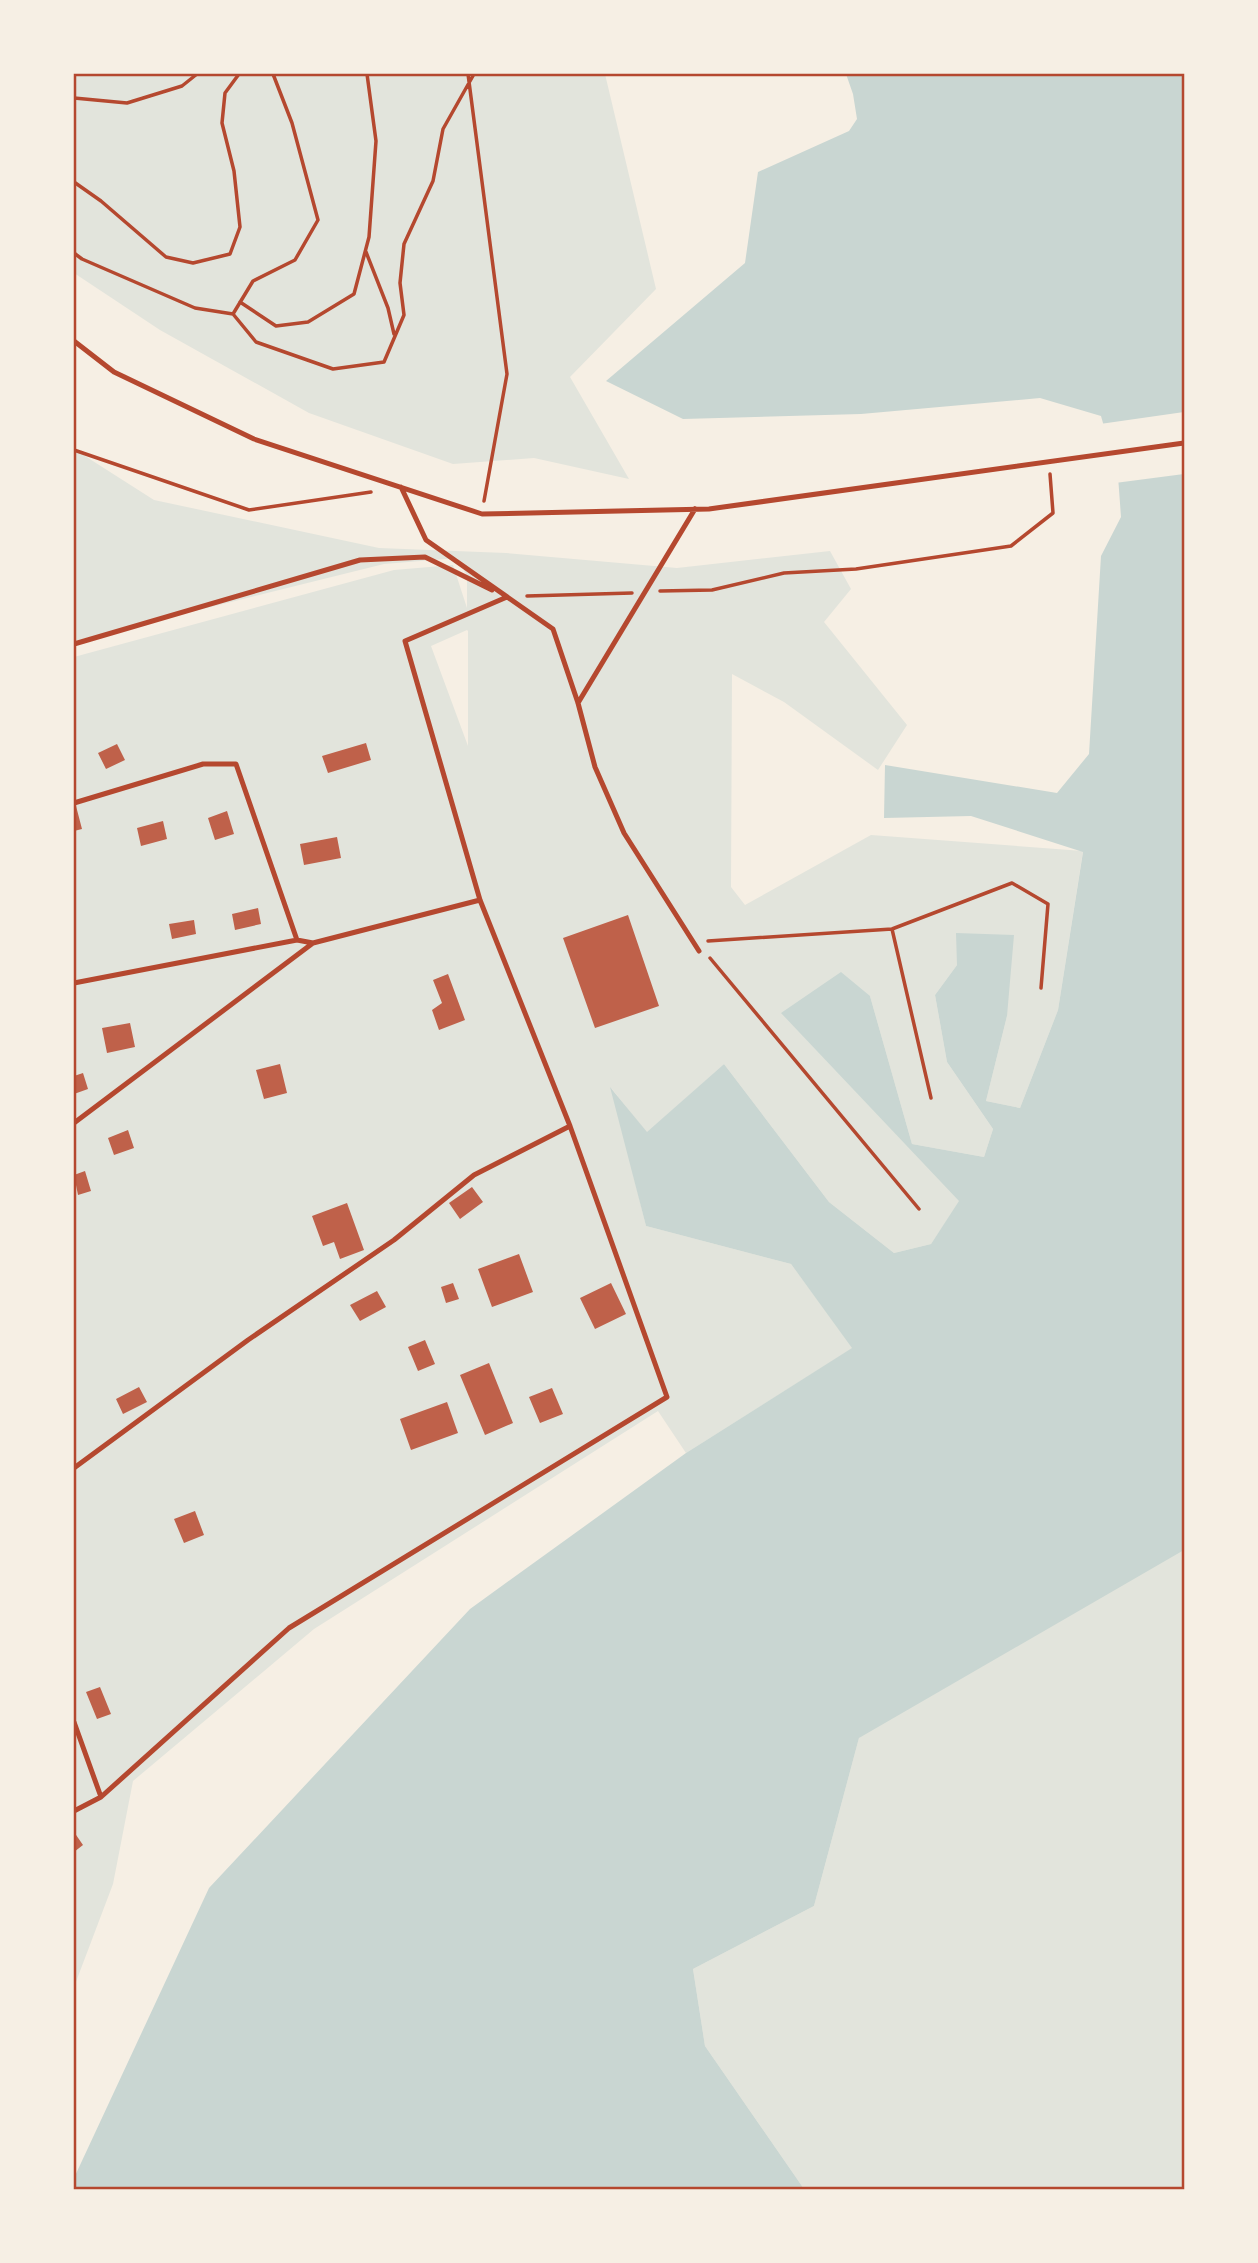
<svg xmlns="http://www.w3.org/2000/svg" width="1258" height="2263" viewBox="0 0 1258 2263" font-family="'IBM Plex Sans',sans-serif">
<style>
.green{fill:#e2e4dc;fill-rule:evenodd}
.water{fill:#c9d6d2}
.pier{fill:#f6efe4}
.building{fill:#bf614a}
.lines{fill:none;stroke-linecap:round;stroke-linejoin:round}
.path{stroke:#b5482f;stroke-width:3.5}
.service{stroke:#b5482f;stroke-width:5}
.neatline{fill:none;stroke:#b5482f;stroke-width:2.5}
</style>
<rect width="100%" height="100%" fill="#f6efe4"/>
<path class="green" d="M 74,74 L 605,74 L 656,289 L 570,377 L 629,479 L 534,458 L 453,464 L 309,413 L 160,330 L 74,273 Z
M 74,449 L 154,500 L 379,548 L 506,553 L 677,568 L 830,551 L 851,589 L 824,622 L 907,725 L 878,770 L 784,702 L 732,674 L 731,887 L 745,905 L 871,835 L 1083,851 L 1058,1010 L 1020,1108 L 986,1101 L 1007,1016 L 957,965 L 935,995 L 947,1062 L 993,1129 L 984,1157 L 912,1144 L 870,996 L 782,1013 L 960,1201 L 931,1244 L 894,1253 L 829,1202 L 724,1064 L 647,1133 L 612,1089 L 646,1226 L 791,1264 L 853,1348 L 686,1453 L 658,1411 L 314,1629 L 133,1781 L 113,1884 L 74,1987 L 74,657 L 394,570 L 453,565 L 467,608 L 467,576 L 457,558 L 384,564 L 74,641 ZM 467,630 L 468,631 L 468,746 L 431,646 Z
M 1184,1418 L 1184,2189 L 804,2189 L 705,2046 L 693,1969 L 814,1906 L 859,1738 Z"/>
<path class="water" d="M 846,74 L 1184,74 L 1184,1550 L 859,1738 L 814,1906 L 693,1969 L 705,2046 L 804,2189 L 74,2190 L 74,2178 L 209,1888 L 470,1609 L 686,1453 L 852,1348 L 791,1264 L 646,1226 L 610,1087 L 647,1132 L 724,1064 L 829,1202 L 894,1253 L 931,1244 L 959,1201 L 781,1013 L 841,972 L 870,996 L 912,1144 L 984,1157 L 993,1129 L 947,1062 L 935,995 L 957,965 L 956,933 L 1014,935 L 1007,1016 L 986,1101 L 1020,1108 L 1058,1010 L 1083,852 L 971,816 L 884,818 L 885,765 L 1057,793 L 1089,754 L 1101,556 L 1121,517 L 1118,476 L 1101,416 L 1040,398 L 861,414 L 683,419 L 606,381 L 745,263 L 758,172 L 849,131 L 857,119 L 853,94 Z"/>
<path class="pier" d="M 1184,412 L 1184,474 L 1115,483 L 1100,424 Z"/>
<path class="building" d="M 366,743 L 371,760 L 328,773 L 322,756 Z
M 117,744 L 125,760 L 106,769 L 98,753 Z
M 74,806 L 76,806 L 82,829 L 74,831 Z
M 227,811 L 234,834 L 215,840 L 208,818 Z
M 163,821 L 167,839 L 141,846 L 137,828 Z
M 337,837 L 341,858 L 304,865 L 300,844 Z
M 258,908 L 261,924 L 235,930 L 232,914 Z
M 628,915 L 659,1006 L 595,1028 L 563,938 Z
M 194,920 L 196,934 L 172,939 L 169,924 Z
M 448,974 L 465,1020 L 439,1030 L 432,1010 L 442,1003 L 433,980 Z
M 130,1023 L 135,1047 L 107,1053 L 102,1028 Z
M 280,1064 L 287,1093 L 264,1099 L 256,1070 Z
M 83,1073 L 88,1089 L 74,1094 L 74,1076 Z
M 128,1130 L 134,1148 L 114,1155 L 108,1138 Z
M 85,1171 L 91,1191 L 78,1195 L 74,1175 Z
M 472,1187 L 483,1202 L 460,1219 L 449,1203 Z
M 347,1203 L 364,1250 L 340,1259 L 334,1242 L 323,1246 L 312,1216 Z
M 519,1254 L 533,1292 L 492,1307 L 478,1269 Z
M 453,1283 L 459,1299 L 446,1303 L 441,1287 Z
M 611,1283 L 626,1314 L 595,1329 L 580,1298 Z
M 377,1291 L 386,1307 L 360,1321 L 350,1305 Z
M 425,1340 L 435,1364 L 418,1371 L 408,1347 Z
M 489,1363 L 513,1423 L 485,1435 L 460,1375 Z
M 139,1387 L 147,1402 L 123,1414 L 116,1399 Z
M 552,1388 L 563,1414 L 540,1423 L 529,1397 Z
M 447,1402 L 458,1433 L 411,1450 L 400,1419 Z
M 195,1511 L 204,1535 L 184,1543 L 174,1519 Z
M 100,1687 L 111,1714 L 97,1719 L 86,1692 Z
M 74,1832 L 83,1845 L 74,1852 Z"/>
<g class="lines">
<path class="path" d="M 468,74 L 507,374 L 484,501
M 74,98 L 127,103 L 182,86 L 197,74
M 74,182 L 101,201 L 166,257 L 193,263 L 230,254 L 240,227 L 234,171 L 222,123 L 225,93 L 239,74
M 366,252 L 388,308 L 394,334
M 74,253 L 82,259 L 195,308 L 233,314 L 253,281 L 295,260 L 318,220 L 292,123 L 273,74
M 240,302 L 276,326 L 308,322 L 354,294 L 369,237 L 376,141 L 367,74
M 233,314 L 256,342 L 333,369 L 384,362 L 404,315 L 400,283 L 404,244 L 433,181 L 443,129 L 474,74
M 74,450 L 249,510 L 371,492
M 660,591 L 712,590 L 784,573 L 856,569 L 1011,546 L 1053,513 L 1050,474
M 527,596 L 632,593
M 892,929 L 931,1098
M 708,941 L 892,929 L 1012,883 L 1048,904 L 1041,988
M 710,958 L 919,1209"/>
<path class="service" d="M 74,341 L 114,372 L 254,439 L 482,514 L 709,509 L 1184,443
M 401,487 L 426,540 L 553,629 L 578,703 L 595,767 L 624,833 L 699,951
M 74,644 L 360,560 L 425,557 L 492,590
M 578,703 L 695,509
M 74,803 L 203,764 L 236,764 L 297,940
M 74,983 L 297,940 L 313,943
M 74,1123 L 313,943 L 480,900
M 74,1468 L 248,1340 L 394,1240 L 474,1175 L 570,1126
M 74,1722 L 101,1797
M 74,1811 L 101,1797 L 289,1628 L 667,1397 L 570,1126 L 480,900 L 405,641 L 507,597"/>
</g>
<rect width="1258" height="2263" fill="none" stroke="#f6efe4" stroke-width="150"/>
<rect x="75" y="75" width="1108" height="2113" class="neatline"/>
</svg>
